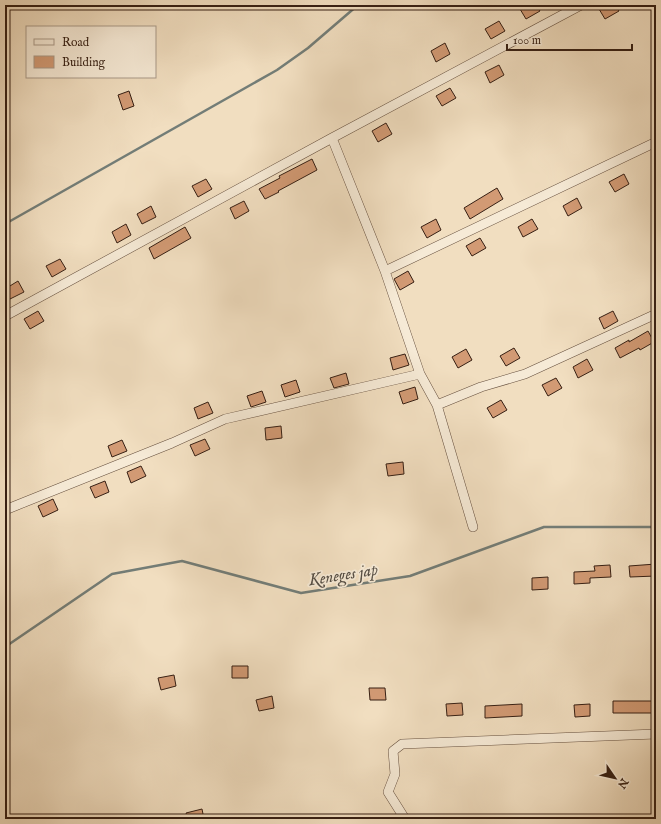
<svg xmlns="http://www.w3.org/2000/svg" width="661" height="824" viewBox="0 0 661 824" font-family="'IM FELL English',serif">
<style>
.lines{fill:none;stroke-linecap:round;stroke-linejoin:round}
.stream{stroke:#737d77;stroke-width:2.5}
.building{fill:#d29a74;stroke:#361f13}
.street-casing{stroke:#654f3e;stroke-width:10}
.street{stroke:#f6ead6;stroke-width:9}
.labels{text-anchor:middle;stroke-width:3.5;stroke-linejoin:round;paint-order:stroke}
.water-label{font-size:17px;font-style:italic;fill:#554e45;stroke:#f6ead6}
</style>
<rect width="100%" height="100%" fill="#f1dec0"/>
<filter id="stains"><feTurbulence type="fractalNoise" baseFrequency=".005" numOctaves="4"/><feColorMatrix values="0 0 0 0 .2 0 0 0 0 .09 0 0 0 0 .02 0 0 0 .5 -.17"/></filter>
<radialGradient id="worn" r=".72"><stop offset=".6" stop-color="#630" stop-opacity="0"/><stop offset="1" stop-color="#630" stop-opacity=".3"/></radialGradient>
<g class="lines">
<path class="stream" d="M 5,224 L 277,70 L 308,48 L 358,5
M 5,647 L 112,574 L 182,561 L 301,593 L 410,576 L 544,527 L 656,527"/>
</g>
<path class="building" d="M 527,5 L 536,5 L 540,11 L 526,19 L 520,9 Z
M 606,5 L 615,5 L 619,11 L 605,19 L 599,9 Z
M 499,21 L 505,31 L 491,39 L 485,29 Z
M 445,43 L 450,54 L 436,62 L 431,51 Z
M 499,65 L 504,75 L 490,83 L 485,72 Z
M 450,88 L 456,98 L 442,106 L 436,96 Z
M 129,91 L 134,106 L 123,110 L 118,95 Z
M 386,123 L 392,134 L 378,142 L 372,131 Z
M 312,159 L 317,170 L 278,191 L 279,192 L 265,199 L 259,189 L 280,178 L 279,176 Z
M 624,174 L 629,184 L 615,192 L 609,182 Z
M 206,179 L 212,189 L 198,197 L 192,186 Z
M 497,188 L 503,199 L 470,219 L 464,208 Z
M 577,198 L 582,208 L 568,216 L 563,206 Z
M 244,201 L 249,211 L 235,219 L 230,208 Z
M 151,206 L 156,217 L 142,224 L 137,214 Z
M 436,219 L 441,230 L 427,238 L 421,227 Z
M 532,219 L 538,229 L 523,237 L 518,227 Z
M 126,224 L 131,235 L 117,243 L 112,232 Z
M 185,227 L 191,238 L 154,259 L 149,248 Z
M 480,238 L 486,248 L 472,256 L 466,246 Z
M 60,259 L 66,269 L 52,277 L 46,266 Z
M 408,271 L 414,282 L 400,290 L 394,279 Z
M 18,281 L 24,292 L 10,299 L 5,289 Z
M 38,311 L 44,321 L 30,329 L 24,319 Z
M 613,311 L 618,321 L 604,329 L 599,318 Z
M 648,331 L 654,342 L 640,350 L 639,348 L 620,358 L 615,348 L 629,340 L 629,342 Z
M 514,348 L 520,358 L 506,366 L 500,356 Z
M 466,349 L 472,360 L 458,368 L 452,357 Z
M 405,354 L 409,365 L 393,370 L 390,358 Z
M 587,359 L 593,370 L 578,378 L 573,367 Z
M 346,373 L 349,384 L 334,388 L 330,378 Z
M 556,378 L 562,388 L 548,396 L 542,385 Z
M 296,380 L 300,392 L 285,397 L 281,385 Z
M 415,387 L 418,399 L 403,404 L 399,392 Z
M 262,391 L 266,402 L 251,407 L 247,396 Z
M 501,400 L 507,410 L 493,418 L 487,408 Z
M 208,402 L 213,413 L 198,419 L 194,408 Z
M 281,426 L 282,438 L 266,440 L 265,428 Z
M 205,439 L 210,449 L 195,456 L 190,445 Z
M 122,440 L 127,451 L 112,457 L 108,446 Z
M 403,462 L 404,474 L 388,476 L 386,464 Z
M 141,466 L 146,476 L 131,483 L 127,472 Z
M 105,481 L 109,492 L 95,498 L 90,487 Z
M 53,499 L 58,510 L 43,517 L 38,506 Z
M 656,564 L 656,576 L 630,577 L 629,566 Z
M 610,565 L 611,577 L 590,578 L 590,583 L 574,584 L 574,572 L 595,571 L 594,566 Z
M 548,577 L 548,589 L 532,590 L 532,578 Z
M 232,666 L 248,666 L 248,678 L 232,678 Z
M 174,675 L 176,686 L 161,690 L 158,678 Z
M 369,688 L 385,688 L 386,700 L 370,700 Z
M 272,696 L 274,708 L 259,711 L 256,700 Z
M 613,701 L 655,701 L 656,713 L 613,713 Z
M 462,703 L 463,715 L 447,716 L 446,704 Z
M 522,704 L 522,716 L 485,718 L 485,706 Z
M 590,704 L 590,716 L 575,717 L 574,705 Z
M 202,809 L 204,819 L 188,819 L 186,813 Z"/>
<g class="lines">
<defs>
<path id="street" d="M 332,138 L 385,271 L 420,374 L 437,405
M 385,271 L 656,142
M 5,316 L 332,138 L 581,5
M 5,510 L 172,443 L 225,419 L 420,374
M 473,527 L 437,405 L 481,387 L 525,374 L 656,314
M 405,819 L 388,792 L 395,774 L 393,751 L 402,744 L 656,734"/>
</defs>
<use href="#street" class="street-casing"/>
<use href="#street" class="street"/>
</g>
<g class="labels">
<g class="water-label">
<text transform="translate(343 574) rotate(-9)" y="6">Keneges jap</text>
</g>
</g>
<rect width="661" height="824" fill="none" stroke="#f1dec0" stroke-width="20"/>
<rect x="6" y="6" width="649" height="812" fill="none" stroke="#361f13" stroke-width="2"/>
<rect x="10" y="10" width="641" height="804" fill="none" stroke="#361f13"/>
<rect x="26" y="26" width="130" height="52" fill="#f6ead6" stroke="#a99988"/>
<rect x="34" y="39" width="20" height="6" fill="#f6ead6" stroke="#a99988"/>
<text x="62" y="46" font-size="12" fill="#361f13">Road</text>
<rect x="34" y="56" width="20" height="12" fill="#d29a74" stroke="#a99988"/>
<text x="62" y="66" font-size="12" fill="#361f13">Building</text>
<g transform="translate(615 778) rotate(124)" stroke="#f6ead6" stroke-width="3" paint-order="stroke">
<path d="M0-3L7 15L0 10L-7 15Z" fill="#361f13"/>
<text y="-6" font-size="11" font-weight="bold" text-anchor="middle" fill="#361f13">N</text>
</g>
<path d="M507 44v6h125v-6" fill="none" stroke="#361f13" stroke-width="2"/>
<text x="513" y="44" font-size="12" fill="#361f13" stroke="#f6ead6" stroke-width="3" paint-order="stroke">100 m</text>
<rect width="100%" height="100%" filter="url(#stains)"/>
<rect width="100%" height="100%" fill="url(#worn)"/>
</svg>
